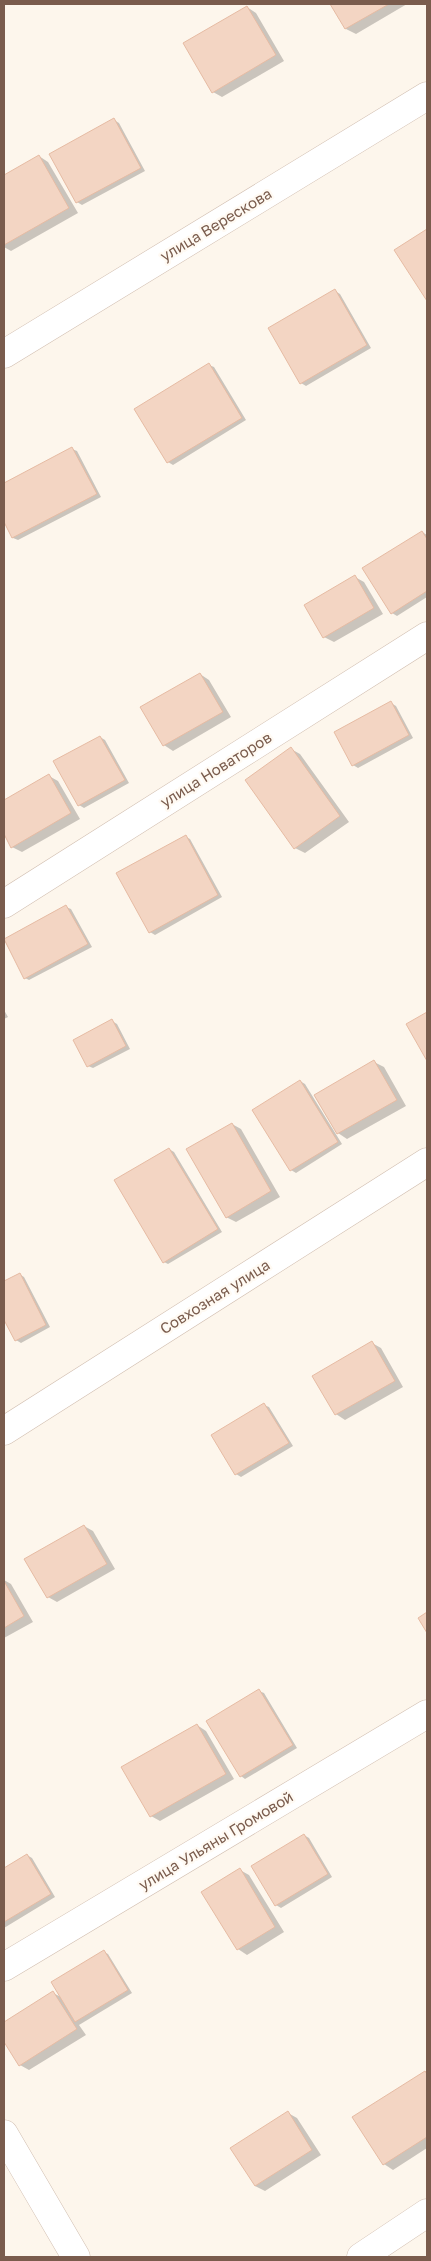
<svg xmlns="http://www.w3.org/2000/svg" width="431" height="2261" viewBox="0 0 431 2261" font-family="'Golos Text',sans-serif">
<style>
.shadow{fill:#0003}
.building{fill:#f3d5c3;stroke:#e6bba3}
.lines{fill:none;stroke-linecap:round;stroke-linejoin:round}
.minor-casing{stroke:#d1beb0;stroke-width:29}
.minor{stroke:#fff;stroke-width:28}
.labels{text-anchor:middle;stroke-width:4.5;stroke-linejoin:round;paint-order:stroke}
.street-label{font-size:15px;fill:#7a5c4d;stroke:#fffaf3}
</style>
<rect width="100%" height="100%" fill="#fdf6ec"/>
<path class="shadow" d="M 332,4 L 407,4 L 356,34 L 346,29 Z
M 247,7 L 256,13 L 284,61 L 222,97 L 213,92 Z
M 114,120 L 119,123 L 145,171 L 82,205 L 77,202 Z
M 39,156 L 48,162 L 78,213 L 11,251 L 4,247 L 4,177 Z
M 427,230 L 427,299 L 396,250 Z
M 335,291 L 340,294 L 371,348 L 306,386 L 301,383 Z
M 209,365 L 214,367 L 246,420 L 173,465 L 168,462 Z
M 72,449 L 77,451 L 101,497 L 18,540 L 13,538 L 4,520 L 4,485 Z
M 422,532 L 427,535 L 427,597 L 397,616 L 392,613 Z
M 355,577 L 364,582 L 383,614 L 334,642 L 324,637 Z
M 200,674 L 209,680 L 231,717 L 173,751 L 164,745 Z
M 391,703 L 396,706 L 413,738 L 358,768 L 353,765 Z
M 100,737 L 105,740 L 129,783 L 84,808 L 79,805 Z
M 291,749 L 300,754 L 349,822 L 305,853 L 295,848 Z
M 49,776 L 58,781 L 80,819 L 22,852 L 12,847 L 4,832 L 4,801 Z
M 186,837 L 190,839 L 222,897 L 155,935 L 150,932 Z
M 66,907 L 71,909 L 92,947 L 29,980 L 25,978 L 4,940 Z
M 4,1010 L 8,1017 L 4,1019 Z
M 112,1021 L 117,1024 L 130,1049 L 93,1068 L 88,1066 Z
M 374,1062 L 384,1067 L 406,1106 L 347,1139 L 338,1133 Z
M 300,1081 L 305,1084 L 342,1144 L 296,1173 L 291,1170 Z
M 232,1124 L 241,1129 L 280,1197 L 236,1222 L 226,1217 Z
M 169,1149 L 174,1152 L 222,1232 L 168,1264 L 164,1262 Z
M 19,1274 L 24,1277 L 50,1327 L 21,1343 L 16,1340 L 4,1317 L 4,1282 Z
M 372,1343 L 381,1348 L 403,1387 L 345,1420 L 336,1414 Z
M 264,1405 L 269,1407 L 293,1446 L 241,1477 L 236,1474 L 213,1435 Z
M 84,1526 L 93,1531 L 115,1569 L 57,1602 L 48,1597 Z
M 4,1580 L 11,1584 L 33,1622 L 4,1638 Z
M 259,1691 L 264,1693 L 297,1748 L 245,1779 L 241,1776 Z
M 197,1725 L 206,1731 L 234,1779 L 160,1821 L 151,1816 Z
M 304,1835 L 309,1838 L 332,1877 L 281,1908 L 276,1905 Z
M 27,1855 L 32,1858 L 55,1897 L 4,1928 L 4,1869 Z
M 240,1870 L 249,1875 L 284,1932 L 247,1955 L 238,1949 Z
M 104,1952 L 108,1954 L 132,1993 L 79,2025 L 86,2035 L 29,2070 L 20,2065 L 4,2040 L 4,2024 L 53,1993 L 61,1997 Z
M 425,2072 L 427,2073 L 427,2148 L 393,2170 L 384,2164 Z
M 288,2113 L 297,2118 L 321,2155 L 265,2191 L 255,2186 Z"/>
<path class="building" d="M 330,4 L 389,4 L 345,29 Z
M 247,6 L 276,55 L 212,93 L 183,43 Z
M 114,118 L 141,168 L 76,203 L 49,154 Z
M 39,155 L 69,208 L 4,245 L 4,175 Z
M 427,229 L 427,301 L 394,250 Z
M 335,289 L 367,345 L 300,384 L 268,328 Z
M 209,363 L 242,418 L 167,463 L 134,409 Z
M 72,447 L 97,494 L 12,538 L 4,522 L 4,483 Z
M 422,531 L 427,539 L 427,591 L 391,614 L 362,568 Z
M 355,575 L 374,608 L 323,638 L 304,605 Z
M 200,673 L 223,712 L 163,746 L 140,707 Z
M 391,701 L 409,735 L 352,766 L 334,732 Z
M 100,736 L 125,780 L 78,806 L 53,761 Z
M 291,747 L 340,816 L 294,849 L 245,780 Z
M 49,774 L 71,813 L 11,848 L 4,834 L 4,800 Z
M 186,835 L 218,895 L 149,933 L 116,873 Z
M 66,905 L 88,944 L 24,979 L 4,939 Z
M 427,1012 L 427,1061 L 406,1024 Z
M 112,1019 L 126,1046 L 87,1067 L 73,1040 Z
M 374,1060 L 397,1100 L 337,1134 L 314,1095 Z
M 300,1080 L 338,1142 L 290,1171 L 252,1110 Z
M 232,1123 L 271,1191 L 226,1218 L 186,1149 Z
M 169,1148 L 218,1229 L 163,1263 L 114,1180 Z
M 20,1273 L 46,1325 L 15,1341 L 4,1320 L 4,1281 Z
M 372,1341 L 395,1381 L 335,1415 L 312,1376 Z
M 264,1403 L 289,1443 L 235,1475 L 211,1435 Z
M 84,1525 L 107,1564 L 47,1598 L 24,1559 Z
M 4,1581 L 24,1616 L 4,1628 Z
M 427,1612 L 427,1633 L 418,1618 Z
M 259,1689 L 293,1745 L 240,1777 L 206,1721 Z
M 197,1724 L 226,1774 L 150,1817 L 121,1767 Z
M 304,1834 L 328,1874 L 275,1906 L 251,1866 Z
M 27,1854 L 51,1894 L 4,1922 L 4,1868 Z
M 240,1868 L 275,1927 L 237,1950 L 201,1892 Z
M 104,1950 L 128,1990 L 75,2022 L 51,1982 Z
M 53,1991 L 77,2029 L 19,2066 L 4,2042 L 4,2022 Z
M 425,2071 L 427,2074 L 427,2137 L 383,2165 L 352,2117 Z
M 288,2111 L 312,2150 L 255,2186 L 230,2148 Z"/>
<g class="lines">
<defs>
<path id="minor" d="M 4,354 L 427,96
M 4,904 L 427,636
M 4,1431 L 427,1162
M 4,1967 L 427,1714
M 4,2134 L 76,2257
M 361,2257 L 427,2213"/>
</defs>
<use href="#minor" class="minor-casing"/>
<use href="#minor" class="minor"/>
</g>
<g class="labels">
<g class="street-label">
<text transform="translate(216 225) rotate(-31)" y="5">улица Верескова</text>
<text transform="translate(216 770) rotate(-32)" y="5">улица Новаторов</text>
<text transform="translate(215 1297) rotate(-32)" y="5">Совхозная улица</text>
<text transform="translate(216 1841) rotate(-31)" y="5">улица Ульяны Громовой</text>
</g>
</g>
<rect width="431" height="2261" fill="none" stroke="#7a5c4d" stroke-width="10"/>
</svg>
